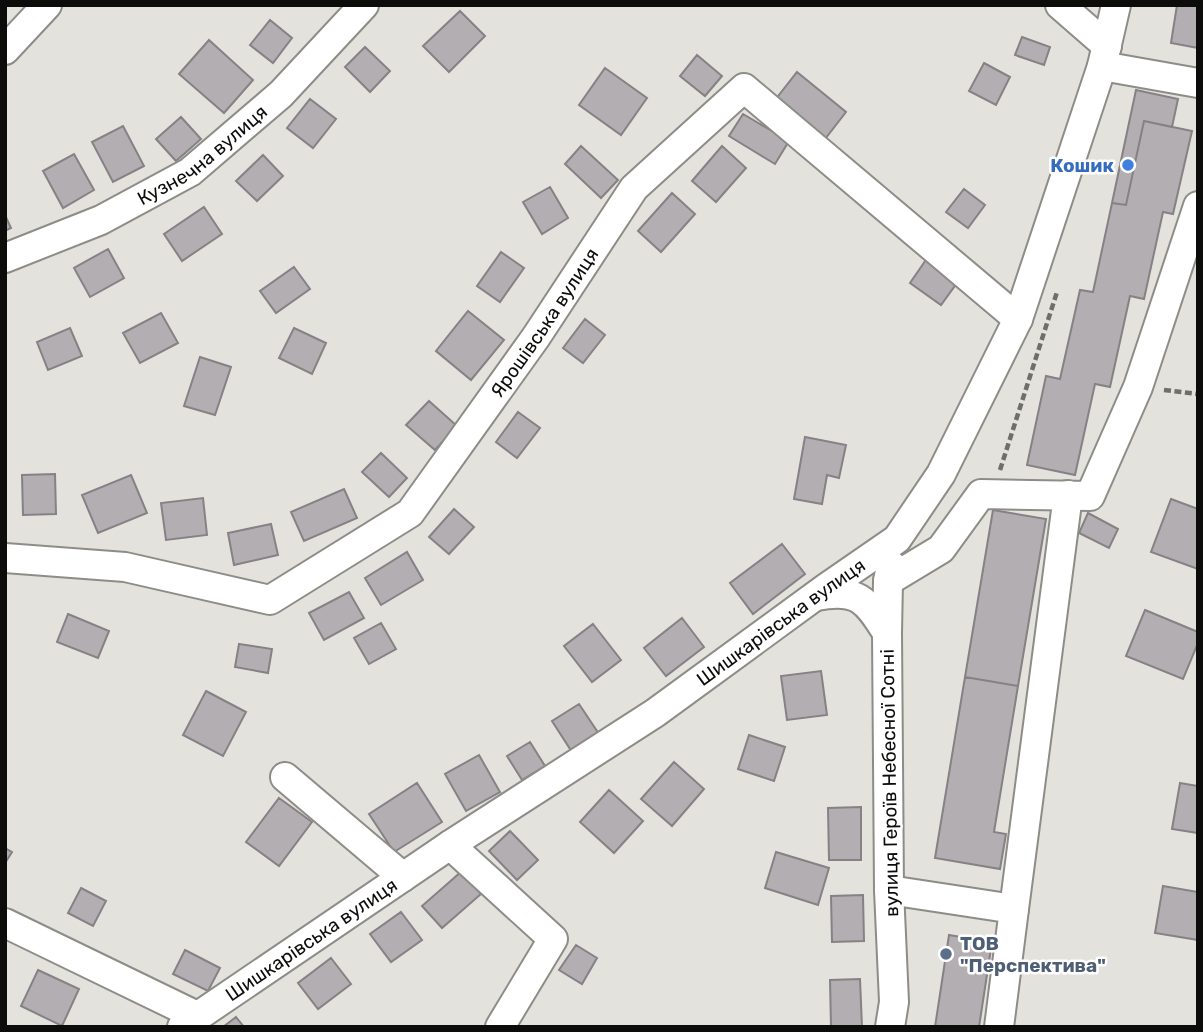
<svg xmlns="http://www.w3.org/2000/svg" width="1203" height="1032" viewBox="0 0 1203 1032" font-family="Rubik,sans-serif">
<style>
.building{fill:#b2aeb2;stroke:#858185;stroke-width:2}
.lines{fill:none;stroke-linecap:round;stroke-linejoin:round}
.minor-casing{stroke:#8e8c87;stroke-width:32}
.path{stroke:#6f6e6b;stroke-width:4.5;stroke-dasharray:7 3.5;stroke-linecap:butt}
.minor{stroke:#fff;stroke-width:28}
.shop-dot{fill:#3f7fe0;stroke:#fff;stroke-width:2.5}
.service-dot{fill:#5c6f8a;stroke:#fff;stroke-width:2.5}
.labels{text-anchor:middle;stroke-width:5;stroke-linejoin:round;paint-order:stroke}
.street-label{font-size:19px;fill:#0c0c0a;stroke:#fff}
.shop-label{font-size:19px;font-weight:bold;fill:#366cbe;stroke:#fff;text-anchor:end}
.service-label{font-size:19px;font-weight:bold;fill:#4e5e75;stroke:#fff;text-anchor:start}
</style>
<rect width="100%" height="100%" fill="#e4e2dd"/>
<path class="building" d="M 1177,5 L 1198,5 L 1198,48 L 1171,43 Z
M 460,11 L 485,36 L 449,72 L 423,46 Z
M 270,20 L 292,38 L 273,63 L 250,45 Z
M 1022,37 L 1050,47 L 1044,65 L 1015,55 Z
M 209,40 L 253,80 L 224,113 L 179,74 Z
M 365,47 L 390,71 L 370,92 L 345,67 Z
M 697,55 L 722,76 L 705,96 L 680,76 Z
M 984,63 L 1010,77 L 996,105 L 969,91 Z
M 605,68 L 647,98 L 621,135 L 579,105 Z
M 797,72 L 846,112 L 825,139 L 775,100 Z
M 1136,90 L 1178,99 L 1172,127 L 1144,121 L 1126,205 L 1112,203 Z
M 310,99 L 336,119 L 313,148 L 287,128 Z
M 743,114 L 789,141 L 775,164 L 729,136 Z
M 181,117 L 201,139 L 176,161 L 156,139 Z
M 1144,121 L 1192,131 L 1173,214 L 1163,212 L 1144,299 L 1130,296 L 1110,387 L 1095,384 L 1075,475 L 1027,465 L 1046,376 L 1060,379 L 1080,290 L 1093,292 L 1112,203 L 1126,205 Z
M 123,126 L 144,166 L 113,182 L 92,142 Z
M 581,146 L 618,180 L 601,198 L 565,164 Z
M 722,146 L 746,168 L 716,202 L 692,181 Z
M 74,154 L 94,190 L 63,208 L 43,171 Z
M 263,155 L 283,176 L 257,201 L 236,181 Z
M 550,187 L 568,218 L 542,234 L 523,202 Z
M 964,189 L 985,205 L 968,228 L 946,212 Z
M 672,193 L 695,214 L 661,252 L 638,231 Z
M 204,207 L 222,234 L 182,261 L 164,234 Z
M 5,215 L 11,228 L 5,231 Z
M 108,249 L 124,278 L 90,297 L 74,268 Z
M 501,252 L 524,268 L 500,302 L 477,286 Z
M 930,254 L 962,276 L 941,305 L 910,283 Z
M 294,267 L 310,289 L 276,313 L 260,291 Z
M 468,311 L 504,340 L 471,380 L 436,351 Z
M 161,313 L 178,343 L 140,363 L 123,333 Z
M 585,319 L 605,335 L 583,363 L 563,348 Z
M 70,328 L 82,356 L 48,370 L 37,342 Z
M 294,328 L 326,343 L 312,374 L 279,358 Z
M 200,357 L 231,367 L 215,415 L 184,406 Z
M 429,401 L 457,426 L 435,450 L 406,425 Z
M 518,412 L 540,428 L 517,458 L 496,442 Z
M 805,437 L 846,445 L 839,478 L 827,475 L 822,504 L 794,499 Z
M 381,453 L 407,478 L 389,497 L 362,472 Z
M 55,474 L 56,514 L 23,515 L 22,475 Z
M 131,475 L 147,513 L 98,533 L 82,495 Z
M 344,489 L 357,518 L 304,541 L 291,512 Z
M 203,498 L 207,535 L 166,540 L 161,503 Z
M 1171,499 L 1198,509 L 1198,569 L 1151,552 Z
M 454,509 L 474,527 L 449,554 L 429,537 Z
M 993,510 L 1046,519 L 1018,686 L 965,677 Z
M 1088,513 L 1118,529 L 1109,548 L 1079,533 Z
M 271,524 L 278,555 L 234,565 L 228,533 Z
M 782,544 L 805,574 L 753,614 L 730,583 Z
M 407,552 L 423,580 L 381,605 L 365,578 Z
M 349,592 L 364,618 L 324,640 L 309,613 Z
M 1145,610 L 1198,632 L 1198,643 L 1183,679 L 1126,656 Z
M 68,614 L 109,631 L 98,658 L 57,642 Z
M 682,618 L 704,647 L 666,676 L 644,648 Z
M 381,623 L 396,649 L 369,664 L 354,638 Z
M 593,624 L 621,660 L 592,682 L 564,646 Z
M 239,644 L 272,649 L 268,673 L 235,667 Z
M 821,671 L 827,715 L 787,720 L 781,676 Z
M 965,677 L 1018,686 L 994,832 L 1006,834 L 1000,869 L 935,858 Z
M 206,691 L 246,712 L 223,756 L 183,735 Z
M 579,704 L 599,734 L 572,752 L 552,721 Z
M 749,735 L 785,747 L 774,781 L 738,769 Z
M 530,742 L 545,766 L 522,780 L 507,756 Z
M 479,755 L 500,792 L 466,811 L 445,774 Z
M 674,762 L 704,789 L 672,826 L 641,799 Z
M 417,783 L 442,822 L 394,852 L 369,814 Z
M 1180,783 L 1198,786 L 1198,833 L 1172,829 Z
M 609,790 L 643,821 L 614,853 L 580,822 Z
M 279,798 L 312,822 L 279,866 L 246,842 Z
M 861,807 L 861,860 L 829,860 L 828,808 Z
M 510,831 L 538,860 L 517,880 L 489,851 Z
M 5,848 L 12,852 L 5,863 Z
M 776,852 L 829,868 L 818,905 L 765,888 Z
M 462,871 L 481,894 L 442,928 L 422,906 Z
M 1163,886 L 1198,892 L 1198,940 L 1155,933 Z
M 81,888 L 106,901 L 93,926 L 68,913 Z
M 863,895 L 864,941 L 832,942 L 831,896 Z
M 401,912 L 422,940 L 391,962 L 370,934 Z
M 949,935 L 992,942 L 979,1027 L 935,1027 Z
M 576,945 L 597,958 L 582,984 L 559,970 Z
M 185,950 L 220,968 L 208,991 L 173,974 Z
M 331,958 L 351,984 L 318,1009 L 298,983 Z
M 38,970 L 79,989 L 62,1026 L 21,1006 Z
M 860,979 L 862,1027 L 831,1027 L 830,980 Z
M 236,1017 L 244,1027 L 223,1027 Z"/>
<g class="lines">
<defs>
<g id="minor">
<path d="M 1060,5 L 1107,46"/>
<path d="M 5,50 L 47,5"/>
<path d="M 1102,66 L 1198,83"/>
<path id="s1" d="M 5,258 L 101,220 L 190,172 L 281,94 L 364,5"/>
<path id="s2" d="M 5,558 L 125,567 L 270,600 L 410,513 L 536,337 L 634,188 L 744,88 L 1018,319"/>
<path d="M 888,581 L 941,549 L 981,494 L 1090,496 L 1138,387 L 1198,206"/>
<path d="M 816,596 C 857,588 866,599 887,633"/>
<path d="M 285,777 L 403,877"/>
<path d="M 450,845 L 553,939 L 500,1027"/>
<path d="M 889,890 L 1014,909 L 999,1027"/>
<path d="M 1014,909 L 1068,495"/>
<path d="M 5,923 L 197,1016"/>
<path id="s3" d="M 182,1027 L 450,845 L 655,713 L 826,588 L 897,539 L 941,474 L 1018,319 L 1102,66 L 1116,5"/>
<path d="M 890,1027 L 894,1002 L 889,890 L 887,633 L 888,581 L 891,565"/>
</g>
</defs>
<use href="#minor" class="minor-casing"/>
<path class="path" d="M 1164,390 L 1198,394
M 1000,470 L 1057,292"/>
<use href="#minor" class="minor"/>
</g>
<circle class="shop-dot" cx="1128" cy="165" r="7"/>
<circle class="service-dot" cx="946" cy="954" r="7"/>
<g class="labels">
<g class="street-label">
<text dy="7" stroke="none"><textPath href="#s1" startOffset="224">Кузнечна вулиця</textPath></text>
<text dy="7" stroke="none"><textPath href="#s2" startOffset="667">Ярошівська вулиця</textPath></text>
<text dy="7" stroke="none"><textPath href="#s3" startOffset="723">Шишкарівська вулиця</textPath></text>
<text transform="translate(889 783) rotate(-91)" y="7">вулиця Героїв Небесної Сотні</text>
<text dy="7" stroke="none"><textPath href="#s3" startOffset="156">Шишкарівська вулиця</textPath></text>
</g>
<g class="shop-label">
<text x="1114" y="172">Кошик</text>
</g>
<g class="service-label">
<text x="960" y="950">ТОВ<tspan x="960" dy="22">"Перспектива"</tspan></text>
</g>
</g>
<rect width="1203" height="1032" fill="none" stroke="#0c0c0a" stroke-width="14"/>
</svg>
